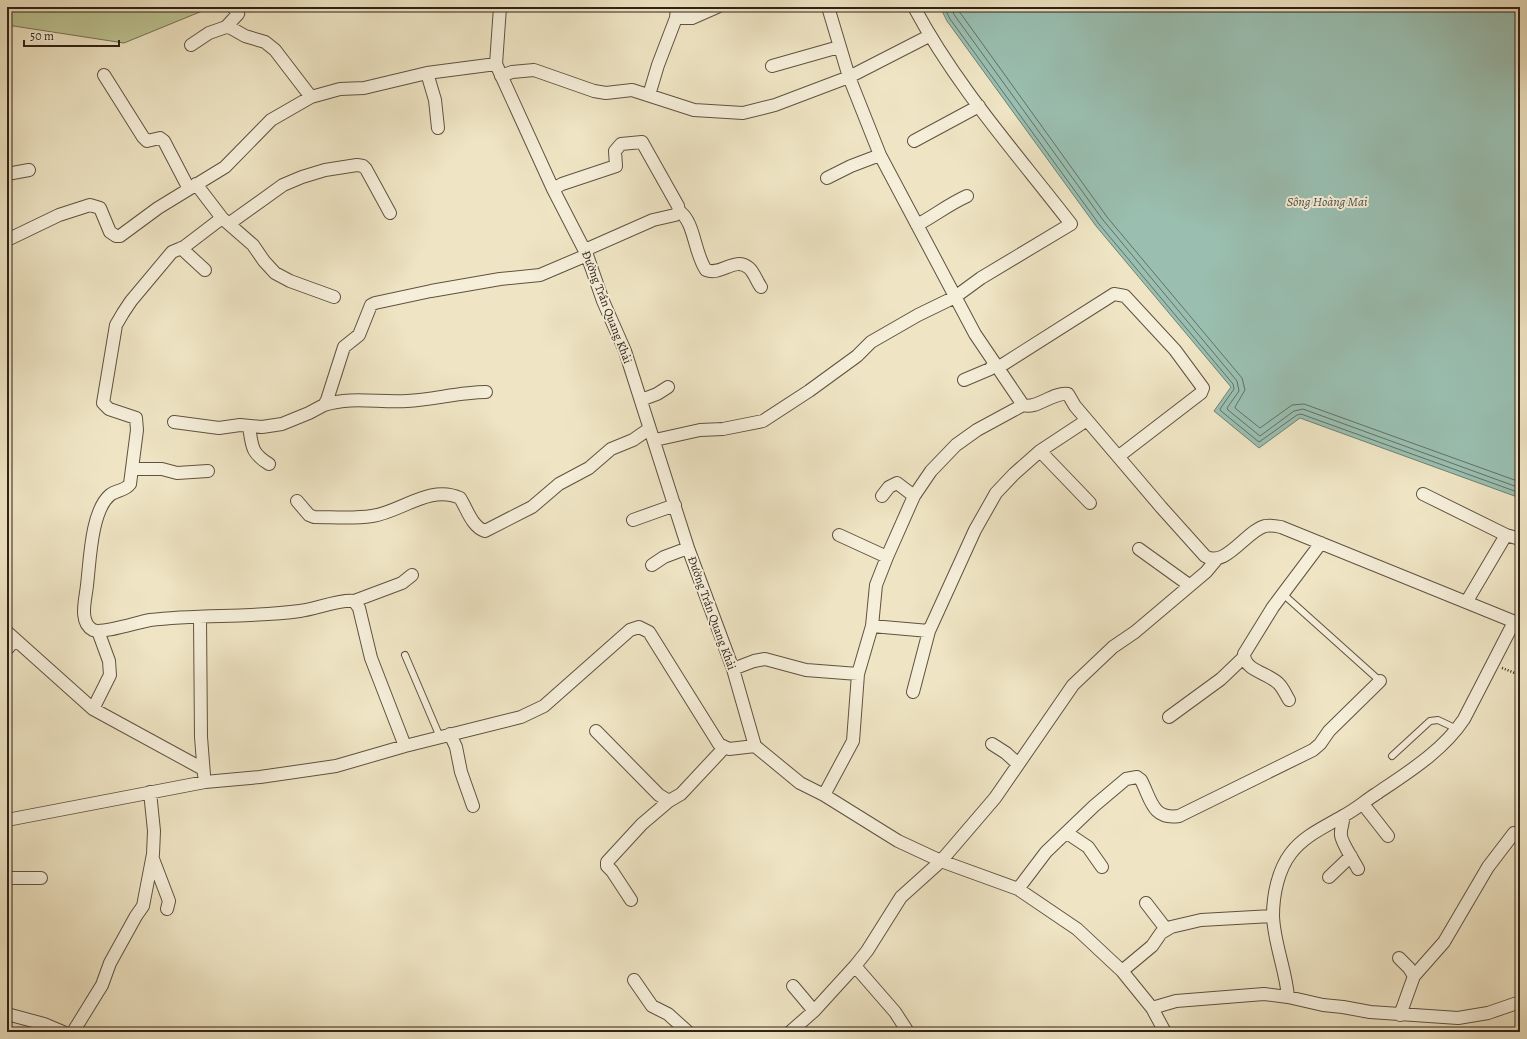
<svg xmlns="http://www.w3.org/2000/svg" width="1527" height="1039" viewBox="0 0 1527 1039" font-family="Alegreya,serif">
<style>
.green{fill:#bcc392;stroke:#767254}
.water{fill:#9abfb1;stroke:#6f8073}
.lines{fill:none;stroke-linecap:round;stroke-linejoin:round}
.shore{stroke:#647064;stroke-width:1}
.lane-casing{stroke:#5f5242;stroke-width:8}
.street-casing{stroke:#5f5242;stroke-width:14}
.path{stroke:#2f2116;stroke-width:2.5;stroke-dasharray:1 2;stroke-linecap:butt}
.lane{stroke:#f5eed9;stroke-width:6}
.street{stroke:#f5eed9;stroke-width:12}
.labels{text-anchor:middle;stroke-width:4;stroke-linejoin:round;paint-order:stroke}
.street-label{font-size:12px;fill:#2f2116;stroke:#f5eed9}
.water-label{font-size:13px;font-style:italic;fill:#4f5044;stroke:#f5eed9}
</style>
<rect width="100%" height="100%" fill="#efe5c4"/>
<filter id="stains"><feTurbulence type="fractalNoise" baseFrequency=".005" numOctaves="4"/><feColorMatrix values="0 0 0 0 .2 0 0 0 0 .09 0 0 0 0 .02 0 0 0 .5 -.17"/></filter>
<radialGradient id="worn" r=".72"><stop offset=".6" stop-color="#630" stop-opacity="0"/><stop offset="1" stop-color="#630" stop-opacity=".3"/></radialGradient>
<path class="green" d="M 7,7 L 212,7 L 124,43 L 7,25 Z"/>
<path class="water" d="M 940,7 L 1520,7 L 1520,498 L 1300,418 L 1259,448 L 1214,411 L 1231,387 L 1096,226 L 947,21 Z"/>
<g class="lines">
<path class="shore" d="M 944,7 L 950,19 L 1099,224 L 1233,384 L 1234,389 L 1220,409 L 1221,411 L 1259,442 L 1297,415 L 1301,414 L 1520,493
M 950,7 L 955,16 L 1103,220 L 1237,381 L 1239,391 L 1227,408 L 1228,410 L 1260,436 L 1294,411 L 1303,409 L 1520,488
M 956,7 L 1107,217 L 1242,378 L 1245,390 L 1235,407 L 1236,409 L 1260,428 L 1292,405 L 1304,404 L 1520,482"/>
<defs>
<path id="lane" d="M 1283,594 L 1380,681
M 405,655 L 440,737
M 1392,756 L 1430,721 L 1438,720 L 1457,729"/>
<path id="street" d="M 500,7 L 496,64 L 553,189 L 587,255 L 603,301 L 625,351 L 688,548 L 733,669 L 755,746 L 800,783 L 824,795 L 898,841 L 941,861 L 1018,889 L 1077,929 L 1122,971 L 1152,1008 L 1165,1032
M 828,7 L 849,77 L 880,155 L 975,334 L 1023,405 C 1036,410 1052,392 1068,394 L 1075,406 L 1161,507 L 1205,556 C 1225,569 1246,531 1265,526 C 1270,525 1276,526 1281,527 L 1520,624
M 676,18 L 692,18 L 717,7
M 226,27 L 238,14 L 233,7
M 191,45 L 209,33 L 226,27 L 231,28 L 245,36 L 265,42 L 275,50 L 311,97
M 772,66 L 839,47
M 427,73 L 435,100 L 438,128
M 104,75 L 143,137 L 147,141 L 160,138 L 164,141 L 189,189
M 501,76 L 512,72 L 534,70 L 594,91 L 606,93 L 632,90 L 694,110 L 743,113 L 775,105 L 849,77 L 929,36
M 649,95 L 658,65 L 676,18 L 677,7
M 914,141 L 979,106
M 7,174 L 29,170
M 827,178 L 851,166 L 880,155
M 196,184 L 222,218 L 253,245 L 264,261 L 275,273 L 290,281 L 334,297
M 553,189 L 562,184 L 616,166 L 615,151 L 621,144 L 642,142 L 678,206 L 679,211 L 675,215 L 653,220 L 585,250
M 679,211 C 695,222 694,253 706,270 C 722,276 734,256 749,268 C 754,272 757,282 761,287
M 222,218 L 184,247 L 172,252 L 131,301 L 123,313 L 116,325 L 103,403 L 109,409 L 136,418 L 137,430 L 130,484 C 125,491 116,490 110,495 C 91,511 90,561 87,585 C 86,598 78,622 93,630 C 102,634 138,622 150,620 C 200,614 250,618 300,611 C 315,609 341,599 354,601 L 359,608 L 371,658 L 405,746
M 230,223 L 283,185 L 302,177 L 325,170 L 357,165 L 363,166 L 366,169 L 390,213
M 917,225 C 934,216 949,204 967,196
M 7,240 L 59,215 L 90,205 L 100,208 L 110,232 L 116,236 L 120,236 L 158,208 L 225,167 L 271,120 L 311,97 L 340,89 L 364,88 L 427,73 L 496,64
M 181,248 L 205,270
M 999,367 L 1114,294 L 1125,296 L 1175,350 L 1203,388 L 1201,393 L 1119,456
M 964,380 L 990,369 L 995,363
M 641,400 L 657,394 L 668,387
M 324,405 C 352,396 379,403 407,401 C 433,400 459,392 486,392
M 174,422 L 219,428 L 240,425 L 262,427 L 282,424 L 309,413 L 324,405 L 327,400 L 344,347 L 359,335 L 371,305 L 375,303 L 431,291 L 500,279 L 540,275 L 587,255
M 249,426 C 252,446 251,453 269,464
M 655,440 L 700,430 L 723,429 L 763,421 L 809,391 L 857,356 L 871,342 L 918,315 L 955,297 L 981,278 L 1071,224 C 1017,154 956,86 914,7
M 1040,451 L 1090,503
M 133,469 L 162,469 L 177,473 L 208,471
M 1423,494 L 1506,535 L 1520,539
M 882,496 L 889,487 L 897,483 L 914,496
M 297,501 L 309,515 L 314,517 C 333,517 353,519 372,516 C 401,512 430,484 460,498 C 467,509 472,527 485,531 L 532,507 L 559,484 L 589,468 L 611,449 L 633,440 L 649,429
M 633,520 L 675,505
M 839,535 L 887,557
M 1139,549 L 1189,585
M 652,565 L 664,557 L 688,548
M 354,601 L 402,583 L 412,575
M 1467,601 L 1506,535
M 200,618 L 201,737 L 204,775
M 872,626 L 929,631 L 975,530 L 996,493 L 1014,474 L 1040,451 L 1087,420
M 7,632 L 93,709 L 203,769
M 7,649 L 15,640
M 733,669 L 754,661 L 765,659 L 806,670 L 858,674
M 913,692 L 929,631
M 1289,700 C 1286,695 1283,688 1279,684 C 1269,673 1244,671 1244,654 L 1273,607 L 1321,543
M 93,709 L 110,675 L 109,661 L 98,631
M 1169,717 L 1221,679 L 1244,657
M 596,731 L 659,795 L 669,801 L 681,794 L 724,748
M 450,734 L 456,747 L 461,772 L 473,806
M 992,744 L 1006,753 L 1018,764
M 824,795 L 853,741 L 858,674 L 872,626 L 876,585 L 887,557 L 914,496 L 931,471 L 956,445 L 977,430 L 1023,405
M 1363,804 L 1388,836
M 1343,816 C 1344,824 1340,828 1341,835 C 1341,842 1354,861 1358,869
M 7,820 L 205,782 L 260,777 L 336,766 L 405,746 L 521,717 L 544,706 L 630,630 L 639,627 L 649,632 L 719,744 L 729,749 L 755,746
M 1067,833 L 1088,847 L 1102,867
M 153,859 L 169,901 L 167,909
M 1329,877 L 1351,856
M 7,878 L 41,878
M 1018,889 L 1046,852 L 1094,806 L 1126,779 L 1137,777 L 1141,780 C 1151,799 1152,820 1179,816 L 1313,750 L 1320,744 L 1329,731 L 1380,681
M 631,900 L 612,871 L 607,866 L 607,862 L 642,824 L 669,801
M 1146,903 L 1166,929
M 1399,958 L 1409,968 L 1414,976
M 855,966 L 895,1012 L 908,1032
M 1122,971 L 1152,946 L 1161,933 L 1171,927 L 1201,920 L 1273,916
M 634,980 L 652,1006 L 668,1014 L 688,1032
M 793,986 L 814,1011
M 1288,997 C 1286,970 1274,944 1273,916 C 1273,895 1278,870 1291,853 C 1305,835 1325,827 1343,816 C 1355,810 1365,801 1376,794 C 1407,773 1443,751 1464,719 L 1514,622
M 1152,1008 L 1176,1001 L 1264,994 L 1288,997 L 1323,1005 L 1343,1007 L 1370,1012 L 1458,1018 L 1488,1013 L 1520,1002
M 7,1014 L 44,1024 L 63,1032
M 1400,1015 L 1414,976 L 1444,942 L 1488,867 L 1514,833
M 73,1032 L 102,985 L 110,963 L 136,916 L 143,906 L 153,854 L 154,831 L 150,792
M 790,1032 L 814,1011 L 855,966 L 867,951 L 901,897 L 941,861 L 995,798 L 1073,685 L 1113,647 L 1135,632 L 1206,572 L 1216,560"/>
</defs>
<use href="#lane" class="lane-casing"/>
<use href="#street" class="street-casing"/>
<path class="path" d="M 1502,668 L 1520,675"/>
<use href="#lane" class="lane"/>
<use href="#street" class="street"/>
</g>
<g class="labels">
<g class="street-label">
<text transform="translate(607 307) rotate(69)" y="4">Đường Trần Quang Khải</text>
<text transform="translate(712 613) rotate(70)" y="4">Đường Trần Quang Khải</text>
</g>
<g class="water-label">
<text x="1327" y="206">Sông Hoàng Mai</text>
</g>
</g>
<rect width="1527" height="1039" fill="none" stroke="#efe5c4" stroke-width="24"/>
<rect x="8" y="8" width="1511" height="1023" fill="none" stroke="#2f2116" stroke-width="2"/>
<rect x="12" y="12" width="1503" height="1015" fill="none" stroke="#2f2116"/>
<path d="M24 40v6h95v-6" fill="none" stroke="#2f2116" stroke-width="2"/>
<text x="30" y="40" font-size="12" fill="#2f2116" stroke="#f5eed9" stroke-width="3" paint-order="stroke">50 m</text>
<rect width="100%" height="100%" filter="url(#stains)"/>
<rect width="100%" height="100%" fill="url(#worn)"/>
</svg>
